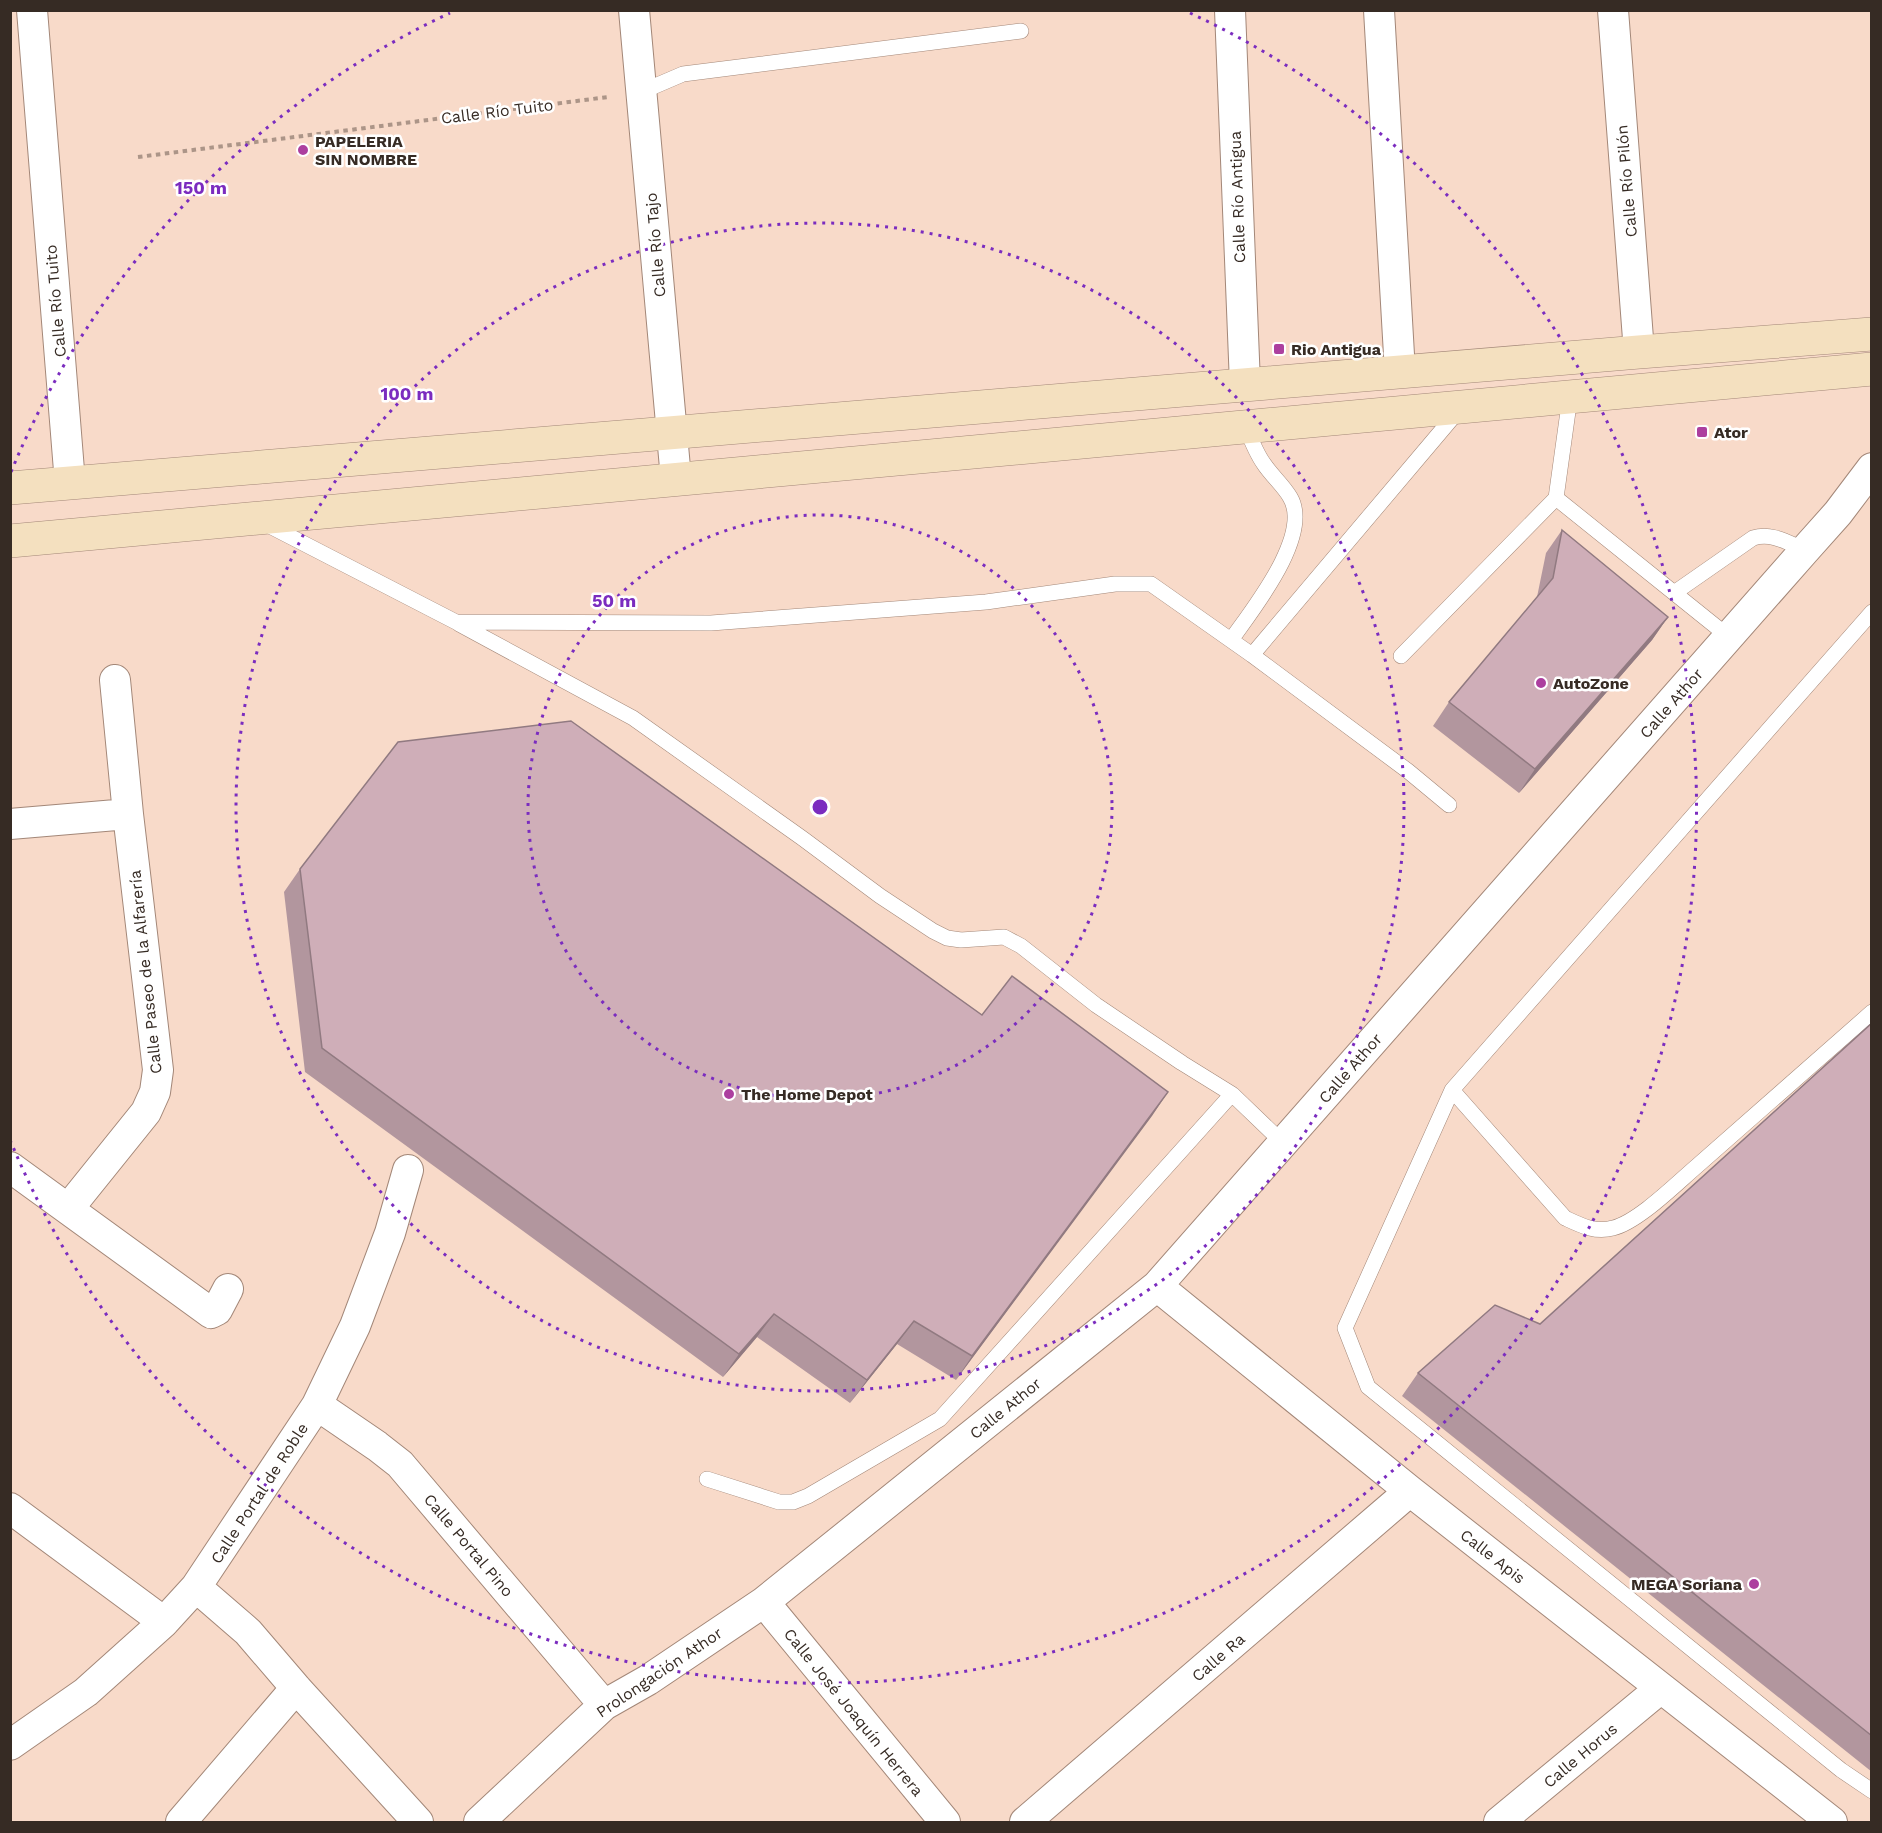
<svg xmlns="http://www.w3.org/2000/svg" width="1882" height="1833" viewBox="0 0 1882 1833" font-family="'Work Sans',sans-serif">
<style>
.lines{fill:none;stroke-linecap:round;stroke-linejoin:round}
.lane-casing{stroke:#a38778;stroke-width:16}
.street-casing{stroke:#a38778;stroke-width:32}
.secondary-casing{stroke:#a38778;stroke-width:34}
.path{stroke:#ac9588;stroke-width:4;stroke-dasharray:4.5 4.5;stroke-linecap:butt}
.lane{stroke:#fff;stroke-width:15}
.street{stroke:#fff;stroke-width:30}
.secondary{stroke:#f4e0bf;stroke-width:33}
.wall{fill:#b2969e}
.shaded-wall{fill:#917a81}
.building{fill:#cfaeb8;stroke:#917a81;stroke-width:1.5}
.ring{fill:none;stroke:#7b2cbf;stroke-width:3;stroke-dasharray:3 6}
.poi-dot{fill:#ac3f9f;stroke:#fff;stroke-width:2}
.labels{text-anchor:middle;stroke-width:5;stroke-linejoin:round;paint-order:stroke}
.street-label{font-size:16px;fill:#362b24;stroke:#fff}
.poi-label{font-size:16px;font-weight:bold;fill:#362b24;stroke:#fff;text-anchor:start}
.centre{fill:#7b2cbf;stroke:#fff;stroke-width:3}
.ring-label{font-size:18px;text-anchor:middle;font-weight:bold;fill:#7b2cbf;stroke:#fff;stroke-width:5;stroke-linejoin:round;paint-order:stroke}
</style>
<rect width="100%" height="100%" fill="#f8dac9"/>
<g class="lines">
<defs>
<path id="lane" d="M 641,92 L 683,74 L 1021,31
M 1570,397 L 1556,498 L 1729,637
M 264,523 L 456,622 L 711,623 L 986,602 L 1115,584 L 1151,584 L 1252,655 L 1408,771 L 1449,805
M 1674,593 L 1753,538 C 1772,532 1788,543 1805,550
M 1872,612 L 1452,1090 L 1345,1328 L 1368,1387 L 1841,1770 L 1872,1791
M 459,624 L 633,718 L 802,838 L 880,896 L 933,931 L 947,938 L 961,940 L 1004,937 L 1021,946 L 1096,1005 L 1182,1063 L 1232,1094 L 1283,1143
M 1231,640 C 1252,610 1313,535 1290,497 C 1283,485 1272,476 1264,464 C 1256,453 1251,440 1246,427
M 1252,655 L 1459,410
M 1401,656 L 1556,498
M 1452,1090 L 1565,1218 C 1580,1225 1595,1233 1613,1228 C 1638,1222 1676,1184 1697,1166 C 1755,1115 1813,1064 1872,1012
M 707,1479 L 779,1502 L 793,1502 L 808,1496 L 940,1419 L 1232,1094"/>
<path id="street" d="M 32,10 L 70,483
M 634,10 L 676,479
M 1230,10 L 1245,384
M 1379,10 L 1400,372
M 1613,10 L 1639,352
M 10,824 L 128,814
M 10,1167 L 211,1313 L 217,1310 L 228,1289
M 68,1209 L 146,1112 L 155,1092 L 158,1070 L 128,814 L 115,680
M 1157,1286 L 1410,1491 L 1832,1822
M 317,1405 L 377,1446 L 400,1464 L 604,1705
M 10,1508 L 164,1622
M 196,1587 L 248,1632 L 296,1688 L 418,1822
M 764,1602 L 945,1822
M 10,1745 L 86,1692 L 164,1622 L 196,1587 L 317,1405 L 355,1326 L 390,1233 L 408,1170
M 181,1822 L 296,1688
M 479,1822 L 604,1705 L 648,1680 L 764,1602 L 1157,1286 L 1805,550 L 1838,513 L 1872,468
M 1025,1822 L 1410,1491
M 1499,1822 L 1661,1688"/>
<path id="secondary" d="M 10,488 L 1639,352 L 1872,334
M 10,541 L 1872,369"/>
</defs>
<use href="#lane" class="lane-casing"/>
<use href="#street" class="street-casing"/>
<use href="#secondary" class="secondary-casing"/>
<path class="path" d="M 138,157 L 608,97"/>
<use href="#lane" class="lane"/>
<use href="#street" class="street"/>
<use href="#secondary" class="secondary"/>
</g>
<path class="wall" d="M 1562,530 L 1668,617 L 1652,640 L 1519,793 L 1433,726 L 1449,702 L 1537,597 L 1546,553 Z
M 300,869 L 1168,1092 L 956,1380 L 897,1344 L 850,1403 L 757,1337 L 723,1377 L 305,1072 L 284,892 Z
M 1872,1023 L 1872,1772 L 1402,1396 L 1418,1373 L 1540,1324 Z"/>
<path class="shaded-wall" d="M 1668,617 L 1652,640 L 1519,793 L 1535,769 Z
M 1168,1092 L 1152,1116 L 956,1380 L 972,1356 Z
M 774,1314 L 757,1337 L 723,1377 L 739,1354 Z
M 914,1321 L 897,1344 L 850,1403 L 867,1380 Z"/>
<path class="building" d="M 1562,530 L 1668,617 L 1535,769 L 1449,702 L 1553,578 Z
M 571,721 L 982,1015 L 1012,976 L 1168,1092 L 972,1356 L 914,1321 L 867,1380 L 774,1314 L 739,1354 L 322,1048 L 300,869 L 398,742 Z
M 1872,1023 L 1872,1736 L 1418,1373 L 1495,1305 L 1540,1324 Z"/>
<g class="ring">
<circle cx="820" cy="807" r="292"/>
<circle cx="820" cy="807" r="584"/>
<path d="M11 472A876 876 0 0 1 450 13M1190 13A876 876 0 1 1 11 1142"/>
</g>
<g class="poi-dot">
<circle cx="303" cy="150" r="6"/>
<rect x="1273" y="343" width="12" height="12" rx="3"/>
<rect x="1696" y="426" width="12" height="12" rx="3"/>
<circle cx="1541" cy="683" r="6"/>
<circle cx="729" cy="1094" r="6"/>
<circle cx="1754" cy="1584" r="6"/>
</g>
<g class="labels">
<g class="street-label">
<text transform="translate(497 111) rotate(-7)" y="6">Calle Río Tuito</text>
<text transform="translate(1626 181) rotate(-95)" y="6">Calle Río Pilón</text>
<text transform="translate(1237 197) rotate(-92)" y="6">Calle Río Antigua</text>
<text transform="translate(655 245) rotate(-95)" y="6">Calle Río Tajo</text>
<text transform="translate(55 301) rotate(-95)" y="6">Calle Río Tuito</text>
<text transform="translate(1671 703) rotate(-49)" y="6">Calle Athor</text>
<text transform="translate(145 972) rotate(-96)" y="6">Calle Paseo de la Alfarería</text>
<text transform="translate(1350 1068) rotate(-49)" y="6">Calle Athor</text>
<text transform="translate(1005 1408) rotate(-39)" y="6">Calle Athor</text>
<text transform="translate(259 1493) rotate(-57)" y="6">Calle Portal de Roble</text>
<text transform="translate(469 1545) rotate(50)" y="6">Calle Portal Pino</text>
<text transform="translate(1493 1556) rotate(38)" y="6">Calle Apis</text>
<text transform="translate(1218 1657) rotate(-41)" y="6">Calle Ra</text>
<text transform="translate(659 1672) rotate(-34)" y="6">Prolongación Athor</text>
<text transform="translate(854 1712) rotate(51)" y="6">Calle José Joaquín Herrera</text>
<text transform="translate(1580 1755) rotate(-40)" y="6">Calle Horus</text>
</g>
<g class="poi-label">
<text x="315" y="147">PAPELERIA<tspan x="315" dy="18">SIN NOMBRE</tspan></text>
<text x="1291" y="355">Rio Antigua</text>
<text x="1714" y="438">Ator</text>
<text x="1553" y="689">AutoZone</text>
<text x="741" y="1100">The Home Depot</text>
<text x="1742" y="1590" text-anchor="end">MEGA Soriana</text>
</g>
</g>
<circle cx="820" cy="807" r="9" class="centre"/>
<g class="ring-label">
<text x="201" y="194">150 m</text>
<text x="407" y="400">100 m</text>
<text x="614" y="607">50 m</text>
</g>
<rect width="1882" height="1833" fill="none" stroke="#362b24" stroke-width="24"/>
</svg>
